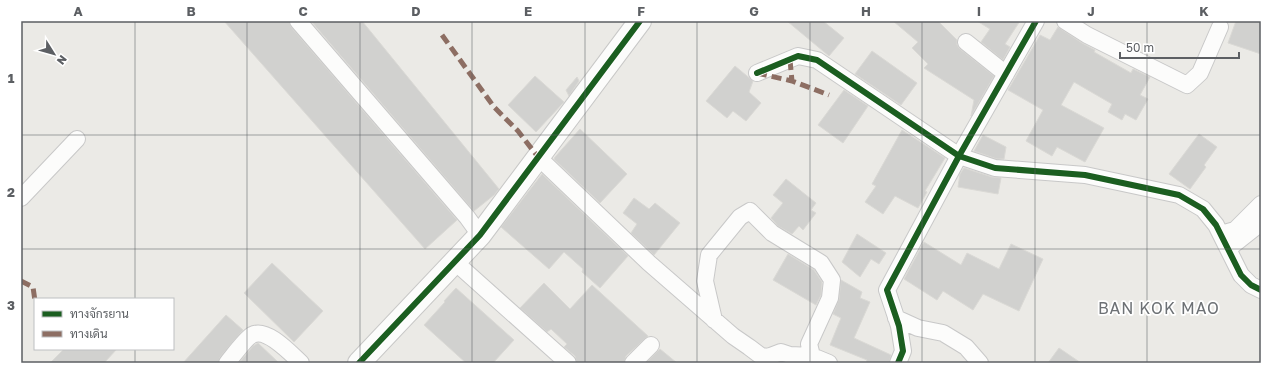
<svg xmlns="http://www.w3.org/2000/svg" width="1282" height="384" viewBox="0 0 1282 384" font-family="'Golos Text',Sarabun,sans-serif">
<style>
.building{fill:#d1d1cf;stroke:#dad9d5}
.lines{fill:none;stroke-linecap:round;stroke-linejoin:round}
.street-casing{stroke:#c8c8c8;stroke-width:18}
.secondary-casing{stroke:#c8c8c7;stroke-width:24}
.street{stroke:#fcfcfb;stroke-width:16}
.secondary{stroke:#fcfcfb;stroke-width:22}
.quiet{stroke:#8d6e63;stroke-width:5;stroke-dasharray:10 5;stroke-linecap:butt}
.cycleway-casing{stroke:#fff;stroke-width:8}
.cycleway{stroke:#1b5e20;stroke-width:6}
.grid{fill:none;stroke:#5c5f63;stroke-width:1;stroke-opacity:0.55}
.labels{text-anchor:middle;stroke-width:3.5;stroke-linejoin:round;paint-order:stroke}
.quarter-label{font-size:16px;letter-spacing:1px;fill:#6d7175;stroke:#fff}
.neatline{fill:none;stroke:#5c5f63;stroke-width:1.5}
.grid-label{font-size:13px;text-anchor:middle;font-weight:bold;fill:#5c5f63}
</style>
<rect width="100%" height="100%" fill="#ebeae6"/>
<path class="building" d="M 224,21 L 289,21 L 291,27 L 457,220 L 425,249 Z
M 311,21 L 362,21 L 499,189 L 494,195 L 474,211 Z
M 787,21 L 823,21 L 844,38 L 829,56 Z
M 893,21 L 938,21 L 957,40 L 957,45 L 960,49 L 994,76 L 971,116 L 974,100 L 924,68 L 928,64 L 912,48 L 918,42 Z
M 977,21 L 1020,21 L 1005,44 L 1010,47 L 1003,60 L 981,42 L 990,29 Z
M 1236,21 L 1261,21 L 1261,54 L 1228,43 Z
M 1058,27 L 1082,43 L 1095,50 L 1094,52 L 1131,73 L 1133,69 L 1150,77 L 1140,95 L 1148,99 L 1136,120 L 1125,114 L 1122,120 L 1108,112 L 1112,104 L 1074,82 L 1061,105 L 1104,128 L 1085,162 L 1057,147 L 1052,156 L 1026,141 L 1043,110 L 1008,90 L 1040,35 L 1050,40 Z
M 872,51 L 917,83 L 901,105 L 855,74 Z
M 735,66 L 753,81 L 749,92 L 761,103 L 746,121 L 733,111 L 727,118 L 706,101 Z
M 535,76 L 564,102 L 536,132 L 508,105 Z
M 577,77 L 579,81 L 569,96 L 566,90 Z
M 844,90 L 868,106 L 843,143 L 818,125 Z
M 580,129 L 627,174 L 600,203 L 554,159 L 555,157 Z
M 902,130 L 945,158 L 925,191 L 927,192 L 918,208 L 895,196 L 883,214 L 865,202 L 876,186 L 872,184 Z
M 1199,134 L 1217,147 L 1204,165 L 1206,167 L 1190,189 L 1169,174 Z
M 983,135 L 1006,147 L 1004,159 L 997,159 L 974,151 Z
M 964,168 L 992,177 L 1001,178 L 998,194 L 958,187 L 960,174 Z
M 542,174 L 628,256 L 600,288 L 582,272 L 583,269 L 564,252 L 549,269 L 501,227 Z
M 786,179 L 816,203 L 811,210 L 816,213 L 803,230 L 799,226 L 792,234 L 778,226 L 771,218 L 783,203 L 773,195 Z
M 634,198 L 649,209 L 655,203 L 680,223 L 654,255 L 631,233 L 637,224 L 623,213 Z
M 857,234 L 886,253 L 879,264 L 871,259 L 860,277 L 842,262 Z
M 924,242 L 961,265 L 967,253 L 999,269 L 1011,244 L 1043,259 L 1019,311 L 983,294 L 973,310 L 943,291 L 937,300 L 904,279 Z
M 788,254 L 814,270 L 822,282 L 821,295 L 816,305 L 773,280 Z
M 272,263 L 323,311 L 294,342 L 244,293 Z
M 841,280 L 862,292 L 860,298 L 870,302 L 854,338 L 891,355 L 889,363 L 866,363 L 867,360 L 830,345 L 841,318 L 833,314 L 839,299 Z
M 544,283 L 570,309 L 592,285 L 648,336 L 626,356 L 624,363 L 577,363 L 575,356 L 564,347 L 567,344 L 551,329 L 547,332 L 520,308 Z
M 456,288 L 514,340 L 493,363 L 466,363 L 424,325 L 445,302 L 444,301 Z
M 226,315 L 243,330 L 220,357 L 218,363 L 183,363 Z
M 258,343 L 279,363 L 239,363 L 253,346 Z
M 1059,348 L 1081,363 L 1048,363 Z
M 64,349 L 117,349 L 104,363 L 50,363 Z
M 660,349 L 677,363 L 646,363 Z"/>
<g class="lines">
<defs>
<path id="street" d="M 298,21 L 467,217 L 480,235
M 1065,21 L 1087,35 L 1187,85 L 1200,73 L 1220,27
M 966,42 L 1006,74
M 757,73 L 798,56 L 817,60 L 959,156 L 995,168 L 1085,175 L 1179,195 L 1203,209 L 1216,225 L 1241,275 L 1251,285 L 1261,290
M 538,157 L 649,263 L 733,336 L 749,347 L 761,356 L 768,357 L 781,352 L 790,355 L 812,356 L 829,363
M 21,198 L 77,139
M 1221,234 L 1235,230 L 1261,204
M 1228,249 L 1261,223
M 455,262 L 568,363
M 896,318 L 918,328 L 943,333 L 966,347 L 980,363
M 714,320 L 705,281 L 709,255 L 740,217 L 750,211 L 772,233 L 821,263 L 832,280 L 830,298 L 809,344 L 812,356
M 227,363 C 232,357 246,338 252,335 C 267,327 291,354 301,363
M 633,363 L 651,345
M 898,363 L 903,351 L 899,326 L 887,290 L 959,156 L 1036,21"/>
<path id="secondary" d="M 359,363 L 480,235 L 640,21"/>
</defs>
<use href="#street" class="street-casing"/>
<use href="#secondary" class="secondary-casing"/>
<use href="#street" class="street"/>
<use href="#secondary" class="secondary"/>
<path class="quiet" d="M 442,35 L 494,107 L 518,131 L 538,157
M 790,60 L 792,81 L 829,95
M 757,73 L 792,81
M 21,281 L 33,287 L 35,301"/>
<defs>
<path id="cycleway" d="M 757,73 L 798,56 L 817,60 L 959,156 L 995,168 L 1085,175 L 1179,195 L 1203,209 L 1216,225 L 1241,275 L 1251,285 L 1261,290
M 359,363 L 480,235 L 640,21
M 898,363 L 903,351 L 899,326 L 887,290 L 959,156 L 1036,21"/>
</defs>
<use href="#cycleway" class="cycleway-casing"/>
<use href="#cycleway" class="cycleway"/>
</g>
<path class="grid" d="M 135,21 L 135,299M 247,21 L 247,363M 360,21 L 360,363M 472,21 L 472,363M 585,21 L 585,363M 697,21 L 697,363M 810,21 L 810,363M 922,21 L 922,363M 1035,21 L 1035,363M 1147,21 L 1147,363M 21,135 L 1261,135M 21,249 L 1261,249M 135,349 L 135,363"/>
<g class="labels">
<g class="quarter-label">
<text x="1159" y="314">BAN KOK MAO</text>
</g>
</g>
<rect width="1282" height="384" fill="none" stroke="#ffffff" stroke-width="44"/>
<rect x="34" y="298" width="140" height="52" fill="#ffffff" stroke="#bebfc1"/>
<rect x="42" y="311" width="20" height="6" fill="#1b5e20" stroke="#bebfc1"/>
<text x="70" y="318" font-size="12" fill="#5c5f63">ทางจักรยาน</text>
<rect x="42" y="331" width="20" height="6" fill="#8d6e63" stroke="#bebfc1"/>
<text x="70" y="338" font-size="12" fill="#5c5f63">ทางเดิน</text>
<g transform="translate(54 54) rotate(127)" stroke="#ffffff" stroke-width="3" paint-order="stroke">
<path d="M0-3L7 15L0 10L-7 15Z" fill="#5c5f63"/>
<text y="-6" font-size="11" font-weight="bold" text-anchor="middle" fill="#5c5f63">N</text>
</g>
<path d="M1120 52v6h119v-6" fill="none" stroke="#5c5f63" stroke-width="2"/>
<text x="1126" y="52" font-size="12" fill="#5c5f63" stroke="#ffffff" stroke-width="3" paint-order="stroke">50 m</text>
<rect x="22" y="22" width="1238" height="340" class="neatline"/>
<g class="grid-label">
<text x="78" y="16">A</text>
<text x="191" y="16">B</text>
<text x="303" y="16">C</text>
<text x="416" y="16">D</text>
<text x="528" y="16">E</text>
<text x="641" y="16">F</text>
<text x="754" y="16">G</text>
<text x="866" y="16">H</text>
<text x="979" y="16">I</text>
<text x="1091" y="16">J</text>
<text x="1204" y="16">K</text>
<text x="11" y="83">1</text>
<text x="11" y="197">2</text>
<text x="11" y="310">3</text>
</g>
</svg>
